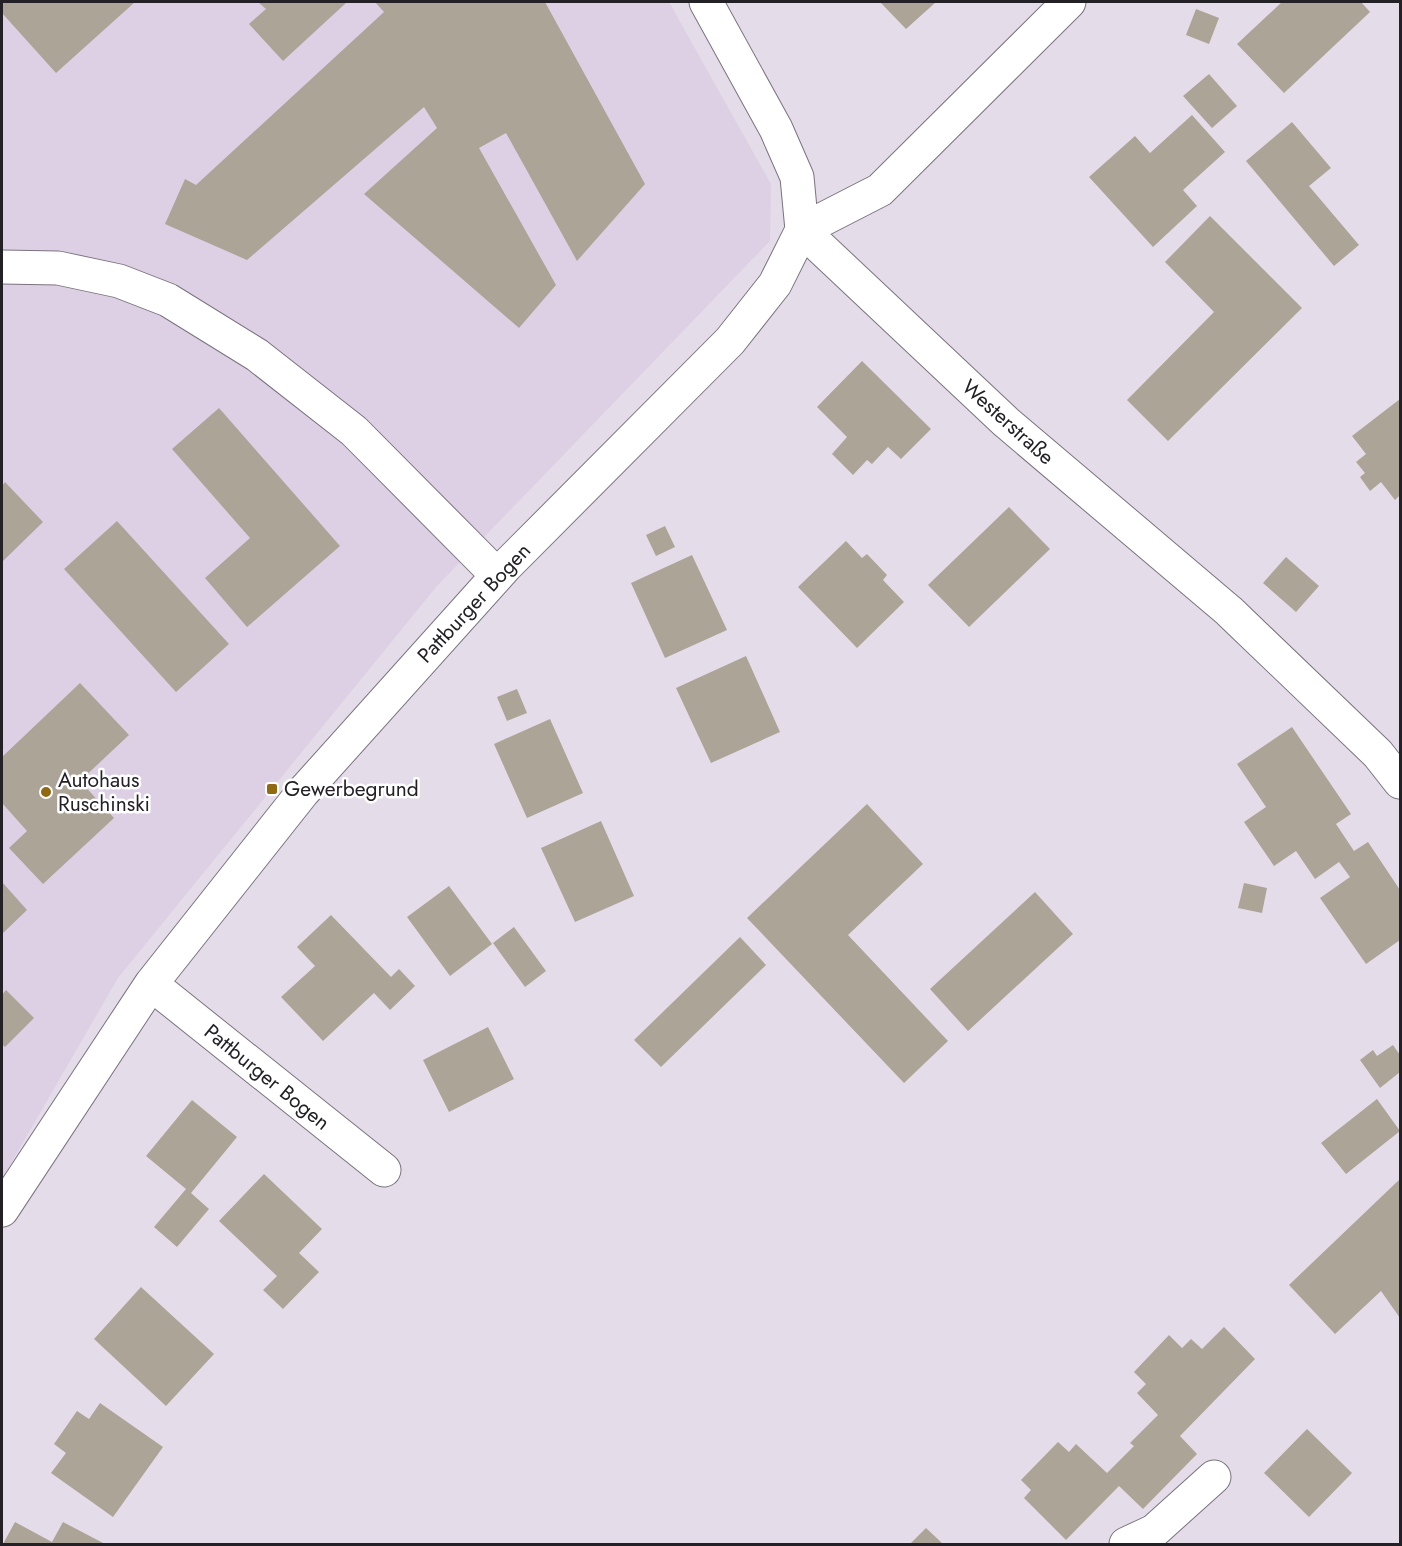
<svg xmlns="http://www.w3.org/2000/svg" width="1402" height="1546" viewBox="0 0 1402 1546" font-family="Jost,sans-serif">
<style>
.built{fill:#ddd0e4}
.building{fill:#aca497}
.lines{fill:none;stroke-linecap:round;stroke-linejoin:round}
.minor-casing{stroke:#7b737f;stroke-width:35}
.minor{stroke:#fff;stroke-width:33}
.poi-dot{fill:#906910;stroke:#fff;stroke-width:2}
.labels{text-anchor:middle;stroke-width:5;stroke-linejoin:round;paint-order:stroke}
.street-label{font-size:21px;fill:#242126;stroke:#fff}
.poi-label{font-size:21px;fill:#242126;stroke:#fff;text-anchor:start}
</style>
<rect width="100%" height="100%" fill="#e5dce9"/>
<path class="built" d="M 2,2 L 669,2 L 771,184 L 770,241 L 437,586 L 118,978 L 2,1179 Z"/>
<path class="building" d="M 2,2 L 135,2 L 56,73 L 2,13 Z
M 258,2 L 347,2 L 283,61 L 249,24 L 266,9 Z
M 375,2 L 545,2 L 645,184 L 577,261 L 506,133 L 479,148 L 556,285 L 519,328 L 364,194 L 437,128 L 424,107 L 247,260 L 165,224 L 185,179 L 196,185 L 384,12 Z
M 880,2 L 936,2 L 906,29 Z
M 1282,2 L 1361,2 L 1370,12 L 1284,93 L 1237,44 Z
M 1196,9 L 1219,18 L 1209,44 L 1186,35 Z
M 1209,74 L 1237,106 L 1212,128 L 1183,96 Z
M 1192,115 L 1225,152 L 1183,190 L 1197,206 L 1153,247 L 1089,177 L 1135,136 L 1150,153 Z
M 1292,122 L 1331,168 L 1309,186 L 1359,245 L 1334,266 L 1246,161 Z
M 1210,216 L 1302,308 L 1168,441 L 1127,400 L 1214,312 L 1165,262 Z
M 862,361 L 931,429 L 901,459 L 888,447 L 872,464 L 867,460 L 853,475 L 832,454 L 847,437 L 817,407 Z
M 1400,399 L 1400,495 L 1395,500 L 1381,482 L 1370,491 L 1360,477 L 1365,473 L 1356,462 L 1366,454 L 1352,436 Z
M 219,408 L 340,546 L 247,627 L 205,578 L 250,538 L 172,449 Z
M 5,482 L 43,522 L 2,562 L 2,486 Z
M 1009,507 L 1050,549 L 969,627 L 928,585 Z
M 117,521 L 229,644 L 176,692 L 64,569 Z
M 665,526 L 675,547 L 656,556 L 646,535 Z
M 846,541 L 862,558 L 867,554 L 887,575 L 883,580 L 904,602 L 857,648 L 798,587 Z
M 692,555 L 727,630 L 665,658 L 631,583 Z
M 1286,557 L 1319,586 L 1296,612 L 1263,583 Z
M 746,656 L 780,732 L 711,763 L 676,688 Z
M 80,683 L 129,735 L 80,781 L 114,818 L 43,884 L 9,848 L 27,831 L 2,803 L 2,757 Z
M 517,689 L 527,713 L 507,721 L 497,697 Z
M 550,719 L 583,793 L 527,818 L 494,744 Z
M 1292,727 L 1351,814 L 1336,824 L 1354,851 L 1368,842 L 1400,890 L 1400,940 L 1366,964 L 1320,898 L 1350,877 L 1339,862 L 1315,879 L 1296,851 L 1274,866 L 1244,822 L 1266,807 L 1237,764 Z
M 867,804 L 923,864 L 848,935 L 948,1041 L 904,1083 L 747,918 Z
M 601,821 L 634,896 L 575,922 L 541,848 Z
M 2,882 L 27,910 L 2,934 Z
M 1244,883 L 1267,888 L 1262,913 L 1238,908 Z
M 449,886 L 492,944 L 450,976 L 407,917 Z
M 1035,892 L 1073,934 L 968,1031 L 930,989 Z
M 331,915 L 391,977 L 399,969 L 415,986 L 390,1010 L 374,993 L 323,1041 L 281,997 L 315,966 L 297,947 Z
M 514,927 L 546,971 L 525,987 L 493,943 Z
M 740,937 L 766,965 L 661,1067 L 634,1040 Z
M 6,990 L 34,1018 L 5,1047 L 2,1044 L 2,995 Z
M 488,1027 L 514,1079 L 449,1112 L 423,1060 Z
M 1393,1045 L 1400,1055 L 1400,1072 L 1380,1088 L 1360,1060 L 1373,1050 L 1377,1056 Z
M 1377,1099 L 1400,1131 L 1346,1174 L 1321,1143 Z
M 192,1100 L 237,1137 L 191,1193 L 209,1209 L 177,1247 L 154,1227 L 186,1189 L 146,1156 Z
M 264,1174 L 322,1229 L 299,1253 L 319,1272 L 283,1309 L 263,1290 L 277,1276 L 219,1221 Z
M 1400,1179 L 1400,1318 L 1381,1291 L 1335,1334 L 1289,1285 Z
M 141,1287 L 214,1354 L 166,1406 L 94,1339 Z
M 1224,1327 L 1255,1359 L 1180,1436 L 1197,1454 L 1143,1509 L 1119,1486 L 1066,1540 L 1024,1498 L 1031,1490 L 1021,1480 L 1058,1442 L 1069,1452 L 1076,1444 L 1107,1473 L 1134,1446 L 1130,1443 L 1158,1415 L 1137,1393 L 1146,1384 L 1134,1372 L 1169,1335 L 1182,1348 L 1191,1339 L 1202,1349 Z
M 100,1403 L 163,1447 L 113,1517 L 51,1473 L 66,1453 L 54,1444 L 77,1411 L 89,1419 Z
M 1307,1429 L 1352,1473 L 1309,1517 L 1264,1473 Z
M 15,1522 L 52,1542 L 63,1522 L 105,1544 L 3,1544 Z
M 926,1528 L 943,1544 L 910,1544 Z"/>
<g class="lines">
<defs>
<path id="minor" d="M 706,2 L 776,129 L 797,177 L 802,230 L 1006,422 L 1229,611 L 1378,754 L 1400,782
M 802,230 L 880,190 L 1069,2
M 2,267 L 58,268 L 119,281 L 168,300 L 257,355 L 354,431 L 497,575
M 151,984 L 384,1170
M 2,1210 L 151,984 L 303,792 L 506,566 L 730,341 L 775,284 L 802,230
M 1126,1544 L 1154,1531 L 1214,1477"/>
</defs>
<use href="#minor" class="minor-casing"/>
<use href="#minor" class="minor"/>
</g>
<g class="poi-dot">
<rect x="266" y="783" width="12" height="12" rx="3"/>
<circle cx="46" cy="792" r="6"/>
</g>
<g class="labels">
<g class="street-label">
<text transform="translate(1008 422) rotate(42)" y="7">Westerstraße</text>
<text transform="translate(474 603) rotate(-47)" y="7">Pattburger Bogen</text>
<text transform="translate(267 1077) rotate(39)" y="7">Pattburger Bogen</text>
</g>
<g class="poi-label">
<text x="58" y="787">Autohaus<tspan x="58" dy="24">Ruschinski</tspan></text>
<text x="284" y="796">Gewerbegrund</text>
</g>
</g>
<rect width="1402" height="1546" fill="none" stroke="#242126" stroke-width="6"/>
</svg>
